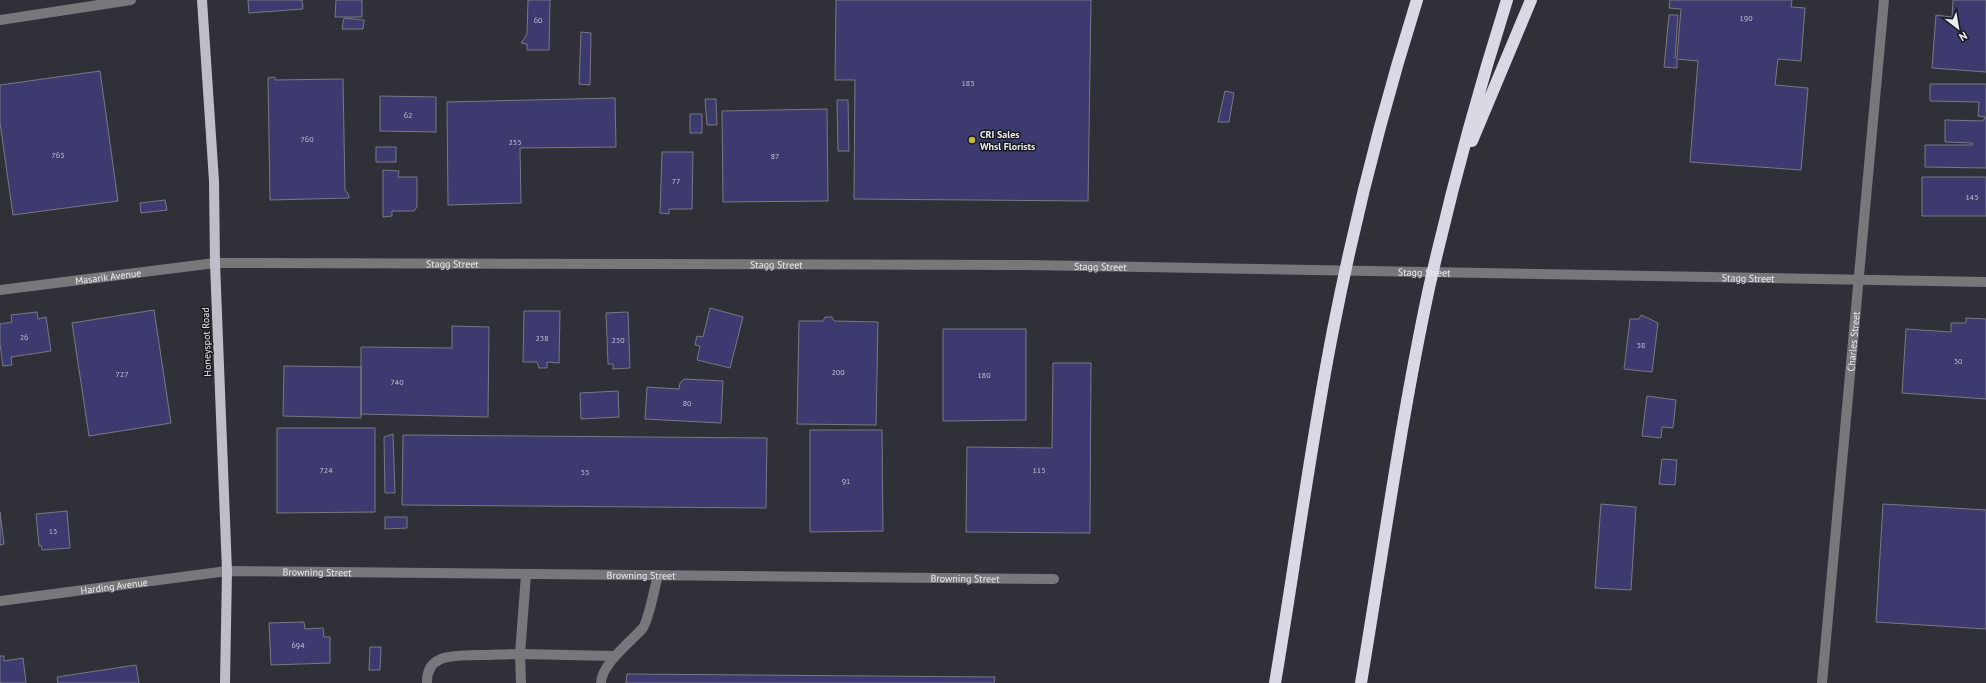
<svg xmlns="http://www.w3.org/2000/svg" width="1986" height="683" viewBox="0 0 1986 683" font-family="'PT Sans',sans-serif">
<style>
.building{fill:#3c3a6e;stroke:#787982}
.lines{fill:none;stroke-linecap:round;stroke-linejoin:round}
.minor{stroke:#77787c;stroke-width:10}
.major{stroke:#bdbec6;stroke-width:10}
.highway{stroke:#d9d9e4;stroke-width:12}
.poi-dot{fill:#c8bb3b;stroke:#18191c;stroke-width:1.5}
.labels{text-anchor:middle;stroke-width:3;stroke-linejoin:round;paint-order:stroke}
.number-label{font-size:8px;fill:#bfc0d0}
.poi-label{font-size:10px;font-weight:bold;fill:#ebecf1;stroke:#18191c;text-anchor:start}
.street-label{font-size:10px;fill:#ebecf1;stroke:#18191c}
</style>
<rect width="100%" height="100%" fill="#303038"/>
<path class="building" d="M 248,0 L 302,0 L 303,9 L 249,13 Z
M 336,0 L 362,0 L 362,17 L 335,17 Z
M 528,0 L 550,0 L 549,50 L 527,50 L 527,44 L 521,43 L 527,34 Z
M 836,0 L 1091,0 L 1088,201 L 854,199 L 855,80 L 835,80 Z
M 1670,0 L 1792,0 L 1791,7 L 1805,8 L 1801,61 L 1778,59 L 1775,85 L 1808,88 L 1801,170 L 1690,162 L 1698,61 L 1677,59 L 1677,68 L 1664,67 L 1669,15 L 1678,15 L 1675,58 L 1677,57 L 1681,9 L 1669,8 Z
M 1953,0 L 1986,0 L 1986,72 L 1932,68 L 1936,15 L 1952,17 Z
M 344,18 L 364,20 L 363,29 L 342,29 Z
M 581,32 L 591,33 L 590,85 L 579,84 Z
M 100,71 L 118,201 L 13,215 L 0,123 L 0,85 Z
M 275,77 L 275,80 L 343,79 L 345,191 L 348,193 L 349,198 L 270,200 L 268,78 Z
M 1930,84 L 1986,84 L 1986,168 L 1925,167 L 1925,145 L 1972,145 L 1972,143 L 1945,142 L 1945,120 L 1983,121 L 1985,117 L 1978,116 L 1979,102 L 1930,101 Z
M 1225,91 L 1234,93 L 1229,122 L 1218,122 Z
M 380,96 L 436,97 L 436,132 L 380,131 Z
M 615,98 L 616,147 L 520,148 L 521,203 L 448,205 L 447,102 Z
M 705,99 L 716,99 L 717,125 L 707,125 Z
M 837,100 L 848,100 L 849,151 L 838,151 Z
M 827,109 L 828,201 L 723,202 L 722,111 Z
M 690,114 L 702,114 L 702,133 L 690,133 Z
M 376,147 L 396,147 L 396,162 L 376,162 Z
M 662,152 L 693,152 L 692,209 L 669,209 L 669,214 L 660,213 Z
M 383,170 L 399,171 L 398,177 L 417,177 L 417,207 L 414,211 L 392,211 L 392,216 L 383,217 Z
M 1922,177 L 1986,177 L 1986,216 L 1922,216 Z
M 165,200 L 167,210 L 141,213 L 140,203 Z
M 710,308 L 743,317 L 730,368 L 697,360 L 700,346 L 695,345 L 697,336 L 703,337 Z
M 154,310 L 171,423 L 89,436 L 72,323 Z
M 524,311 L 560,311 L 559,363 L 547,362 L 547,368 L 539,368 L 537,362 L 523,362 Z
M 37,312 L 38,319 L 46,317 L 51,351 L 11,357 L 12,365 L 3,366 L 0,344 L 0,324 L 12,322 L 11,315 Z
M 628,312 L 630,368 L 613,369 L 613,364 L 608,364 L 606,313 Z
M 1641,315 L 1658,323 L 1652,372 L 1624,369 L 1630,319 L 1639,319 Z
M 825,317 L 832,317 L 834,321 L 878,322 L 876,425 L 797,424 L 799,321 L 823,321 Z
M 1966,318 L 1986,319 L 1986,399 L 1902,393 L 1906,329 L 1951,332 L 1951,323 L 1966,323 Z
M 452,326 L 489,327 L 488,417 L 361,414 L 361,347 L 452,348 Z
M 943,329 L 1026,329 L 1026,420 L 943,421 Z
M 1053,363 L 1091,363 L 1090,533 L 966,532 L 967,447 L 1052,448 Z
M 284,366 L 361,367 L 361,418 L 283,416 Z
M 684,379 L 723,381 L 721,423 L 645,419 L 647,387 L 679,389 L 680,383 Z
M 618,391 L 619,417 L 581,419 L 580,393 Z
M 1647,396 L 1676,400 L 1673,428 L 1662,427 L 1661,438 L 1642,436 Z
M 277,428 L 375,428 L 375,512 L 277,513 Z
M 810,430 L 882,430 L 883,531 L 810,532 Z
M 393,434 L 395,493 L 385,493 L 384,437 Z
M 403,435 L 767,438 L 766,508 L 402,505 Z
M 1662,459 L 1677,460 L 1675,485 L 1659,484 Z
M 1601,504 L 1636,507 L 1631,590 L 1595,588 Z
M 1883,504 L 1986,510 L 1986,629 L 1876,622 Z
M 67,511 L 70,548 L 42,550 L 41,545 L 39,546 L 36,514 Z
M 0,512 L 4,544 L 0,545 Z
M 385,517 L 407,517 L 407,528 L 385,529 Z
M 304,622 L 305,629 L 323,628 L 324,637 L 330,637 L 330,663 L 271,665 L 269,623 Z
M 370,647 L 381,647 L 380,670 L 369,670 Z
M 0,656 L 4,656 L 4,661 L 23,658 L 26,683 L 0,683 Z
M 136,665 L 139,683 L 58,683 L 57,677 Z
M 627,674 L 995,677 L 994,683 L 626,683 Z"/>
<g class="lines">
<g class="minor">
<path d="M 0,20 L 131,0"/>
<path id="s1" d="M 0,290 L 215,263 L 1028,265 L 1986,282"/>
<path id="s2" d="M 0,601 L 227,571 L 1054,579"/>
<path d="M 427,683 C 426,652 457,656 479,655 C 493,655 506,654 520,654 L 526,575"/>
<path d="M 521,683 L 520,654 L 615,656"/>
<path d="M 601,683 C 601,665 630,642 642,629 C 648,623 655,586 658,575"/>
<path id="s3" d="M 1822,683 L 1884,0"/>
</g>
<path class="major" d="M 202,0 L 214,181 L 215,263 L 227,571 L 225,683"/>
<path class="highway" d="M 1472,141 L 1531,0
M 1275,683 C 1295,565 1310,447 1333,330 C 1355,218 1383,108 1417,0
M 1361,683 C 1383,551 1401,419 1429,288 C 1451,191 1477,95 1507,0"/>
</g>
<circle class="poi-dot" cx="972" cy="140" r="4"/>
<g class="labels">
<g class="number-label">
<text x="1746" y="21">190</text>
<text x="538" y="23">60</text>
<text x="968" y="86">185</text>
<text x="408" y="118">62</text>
<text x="307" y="142">760</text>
<text x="515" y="145">255</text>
<text x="58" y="158">765</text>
<text x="775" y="159">87</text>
<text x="676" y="184">77</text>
<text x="1972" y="200">145</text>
<text x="24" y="340">26</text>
<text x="542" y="341">238</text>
<text x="618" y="343">230</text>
<text x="1641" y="348">58</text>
<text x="1958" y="364">30</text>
<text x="838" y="375">200</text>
<text x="122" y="377">727</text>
<text x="984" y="378">180</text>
<text x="397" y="385">740</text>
<text x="687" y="406">80</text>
<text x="326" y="473">724</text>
<text x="1039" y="473">115</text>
<text x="585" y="475">55</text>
<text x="846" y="484">91</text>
<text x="53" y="534">15</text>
<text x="298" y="648">694</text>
</g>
<g class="poi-label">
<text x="980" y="138">CRI Sales<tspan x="980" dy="12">Whsl Florists</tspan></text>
</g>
<g class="street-label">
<text dy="4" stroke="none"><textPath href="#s1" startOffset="454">Stagg Street</textPath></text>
<text dy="4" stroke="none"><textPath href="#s1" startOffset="778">Stagg Street</textPath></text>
<text dy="4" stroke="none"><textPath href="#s1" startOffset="1102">Stagg Street</textPath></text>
<text dy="4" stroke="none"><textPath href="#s1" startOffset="1426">Stagg Street</textPath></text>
<text dy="4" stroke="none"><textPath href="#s1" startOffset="109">Masarik Avenue</textPath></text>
<text dy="4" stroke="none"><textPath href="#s1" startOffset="1750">Stagg Street</textPath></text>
<text dy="4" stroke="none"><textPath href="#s3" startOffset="343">Charles Street</textPath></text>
<text transform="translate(206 342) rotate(-92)" y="4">Honeyspot Road</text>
<text dy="4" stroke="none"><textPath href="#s2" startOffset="319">Browning Street</textPath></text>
<text dy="4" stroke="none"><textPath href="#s2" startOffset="643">Browning Street</textPath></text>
<text dy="4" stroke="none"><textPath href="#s2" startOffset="967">Browning Street</textPath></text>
<text dy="4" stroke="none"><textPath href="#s2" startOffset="115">Harding Avenue</textPath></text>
</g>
</g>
<g transform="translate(1958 28) rotate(149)" stroke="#18191c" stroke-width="3" paint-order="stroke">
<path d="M0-3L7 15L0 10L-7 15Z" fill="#ebecf1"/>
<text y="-6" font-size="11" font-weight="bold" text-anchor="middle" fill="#ebecf1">N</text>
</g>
</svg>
